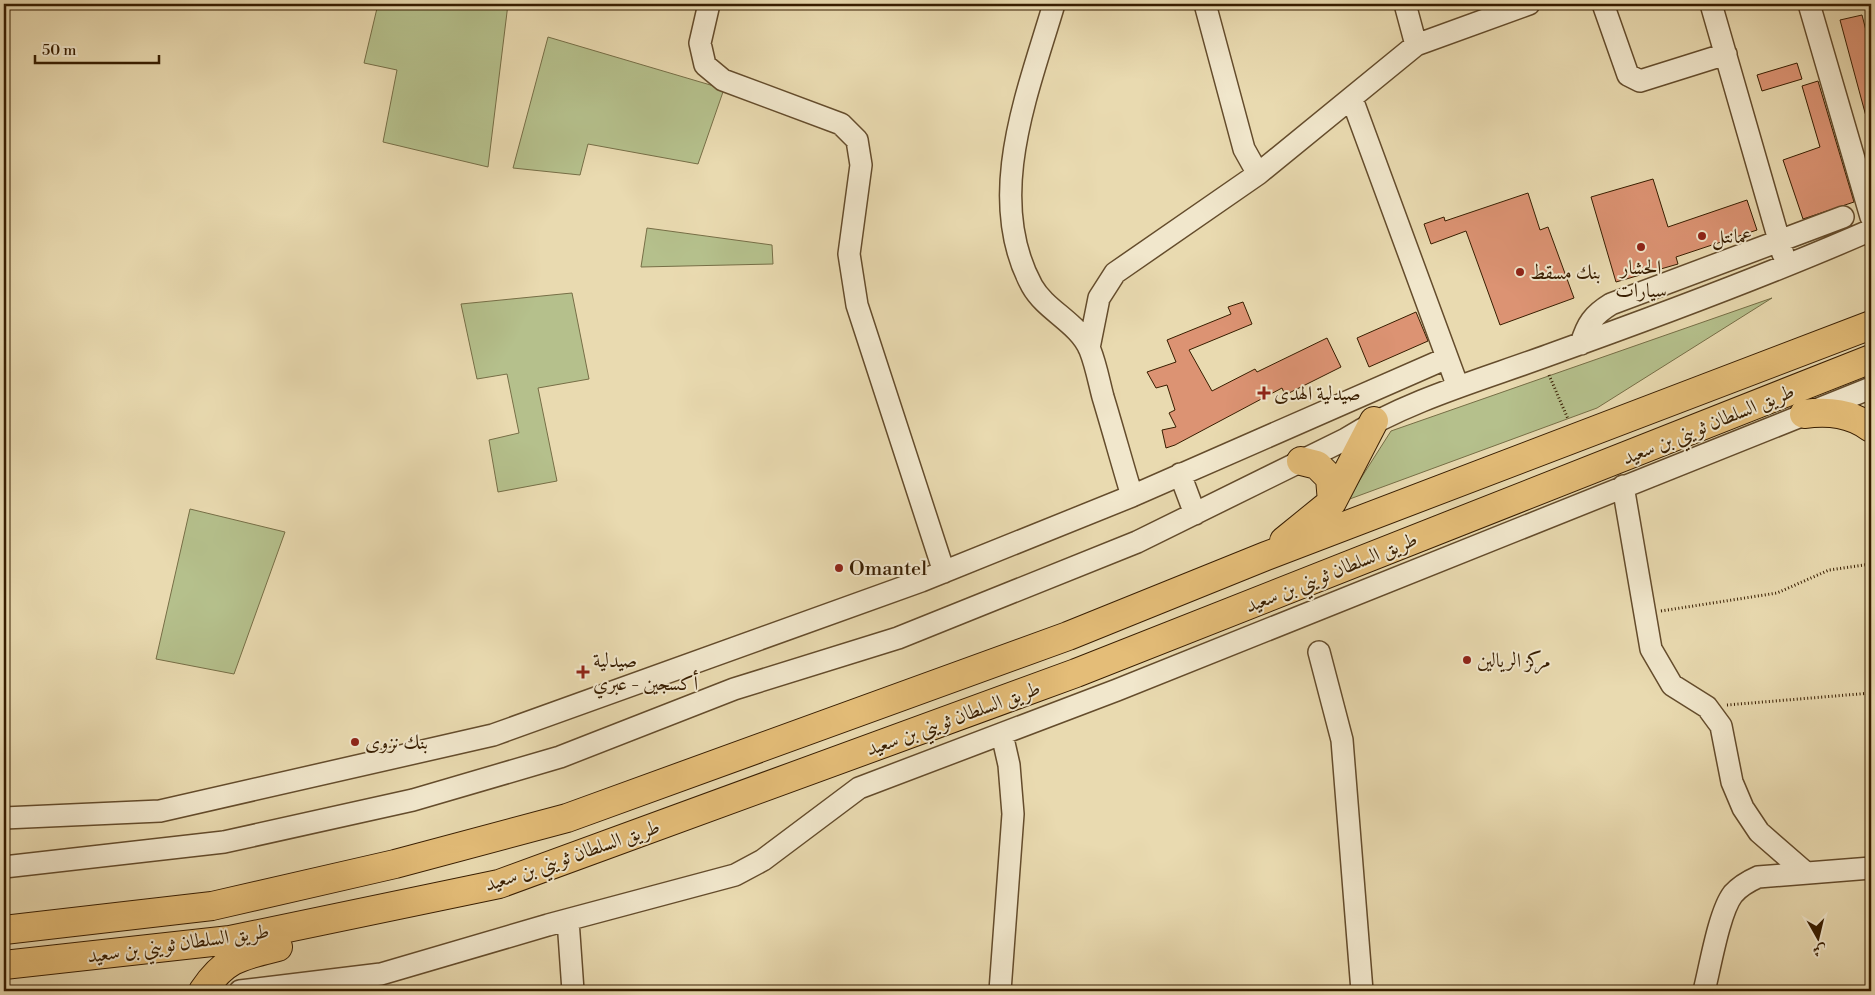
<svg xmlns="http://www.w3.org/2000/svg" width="1875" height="995" viewBox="0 0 1875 995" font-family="'Libre Bodoni',Amiri,serif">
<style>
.green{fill:#b5c08c;stroke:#766e46}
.building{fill:#dc9373;stroke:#371d00}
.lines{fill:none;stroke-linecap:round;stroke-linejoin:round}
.minor-casing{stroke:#644c2c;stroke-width:24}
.major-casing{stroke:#371d00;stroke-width:30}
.highway-casing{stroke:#371d00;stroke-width:30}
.path{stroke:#371d00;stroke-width:3;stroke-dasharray:1 2.5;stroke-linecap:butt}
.minor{stroke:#f1e7cc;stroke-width:21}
.major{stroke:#e4bd78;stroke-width:28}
.highway{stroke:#e4bd78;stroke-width:28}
.poi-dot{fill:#8f2418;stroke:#f1e7cc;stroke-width:2}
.labels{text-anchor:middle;stroke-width:4;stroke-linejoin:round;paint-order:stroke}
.poi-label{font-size:20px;fill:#371d00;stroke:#f1e7cc;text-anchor:start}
.street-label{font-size:20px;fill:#371d00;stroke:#f1e7cc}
</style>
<rect width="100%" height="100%" fill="#e9dab0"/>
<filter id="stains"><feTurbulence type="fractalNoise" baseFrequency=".004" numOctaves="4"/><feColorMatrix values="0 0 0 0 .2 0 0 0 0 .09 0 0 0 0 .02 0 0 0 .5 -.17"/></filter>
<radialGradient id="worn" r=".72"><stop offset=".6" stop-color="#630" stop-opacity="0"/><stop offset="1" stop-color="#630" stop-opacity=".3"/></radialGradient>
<path class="green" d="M 378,4 L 508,4 L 488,167 L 383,142 L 397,70 L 364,63 Z
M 548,37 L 724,89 L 698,164 L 588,144 L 580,175 L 513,168 Z
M 647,228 L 772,245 L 773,264 L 641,267 Z
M 572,293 L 589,379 L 538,388 L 557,481 L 498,492 L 489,440 L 519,433 L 507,374 L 477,379 L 461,304 Z
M 1772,298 L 1597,408 L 1347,500 L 1391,431 Z
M 190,509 L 285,532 L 234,674 L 156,659 Z"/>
<path class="building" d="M 1862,15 L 1871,50 L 1871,119 L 1867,120 L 1840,20 Z
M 1797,63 L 1802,79 L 1762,91 L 1757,75 Z
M 1818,81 L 1854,202 L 1803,219 L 1783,160 L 1820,147 L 1802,86 Z
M 1653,179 L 1668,227 L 1747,200 L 1757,230 L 1676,257 L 1678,264 L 1616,282 L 1591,197 Z
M 1528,193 L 1540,230 L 1548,227 L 1574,298 L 1500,325 L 1466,231 L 1431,244 L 1424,224 L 1444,217 L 1445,221 Z
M 1243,302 L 1252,324 L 1189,350 L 1212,391 L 1255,369 L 1257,372 L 1327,338 L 1341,367 L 1285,395 L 1282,388 L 1175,445 L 1166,448 L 1162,430 L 1176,427 L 1169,413 L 1175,410 L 1167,385 L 1156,388 L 1147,372 L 1176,362 L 1167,340 L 1231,314 L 1228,307 Z
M 1416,312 L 1428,341 L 1369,367 L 1357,338 Z"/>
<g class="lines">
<defs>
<path id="minor" d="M 709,4 L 700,43 L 705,65 L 723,80 L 841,124 L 857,140 L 861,165 L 849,254 L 857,305 L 944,572
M 1054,4 C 1028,92 984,198 1032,286 C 1046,311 1079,323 1090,350 C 1096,365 1099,382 1103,397 C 1113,430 1122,463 1132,496
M 1205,4 L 1244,149 L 1258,174
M 1405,4 L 1416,45
M 1603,4 L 1628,75 L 1640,81 L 1726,54
M 1711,4 L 1783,254
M 1809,4 L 1871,217
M 1352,99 L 1458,387
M 1581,344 C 1587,324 1593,315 1611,304 L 1843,217
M 1089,348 L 1099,298 L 1115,273 L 1258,174 L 1416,45 L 1529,4
M 1180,474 L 1195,514
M 1623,486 L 1651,649 L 1672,685 L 1707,707 L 1721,726 L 1732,782 L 1743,808 L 1759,832 L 1806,873
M 1319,652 L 1342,740 L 1362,991
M 4,818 L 160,811 L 493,735 L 921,581 L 1132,496 L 1447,358
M 4,867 L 224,842 L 413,800 L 560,757 L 734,689 L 898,638 L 1137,542 L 1346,439 C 1408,400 1481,380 1549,355 C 1658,316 1766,276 1871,230
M 568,920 L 573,991
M 240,991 L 381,974 L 548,925 L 735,875 L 763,860 L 859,788 L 1117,690 L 1871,388
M 1000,991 L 1013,814 L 1009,765 L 1002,734
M 1704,991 C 1710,968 1719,912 1733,894 C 1740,886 1749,881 1758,877 L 1871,868"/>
<path id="major" d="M 1804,414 C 1829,411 1851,413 1871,428"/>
<path id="highway" d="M 1301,461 L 1317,465 L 1330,478 L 1332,502
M 1284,541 L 1332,502 L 1374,421
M 4,930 L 212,906 L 395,864 L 567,818 L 1068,636 L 1266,556 L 1871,325
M 4,965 L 230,940 L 499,884 L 1076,673 L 1871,359
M 203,991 C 225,958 241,956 278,947"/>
</defs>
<use href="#minor" class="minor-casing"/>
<use href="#major" class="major-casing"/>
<use href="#highway" class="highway-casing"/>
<path class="path" d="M 1549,375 L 1568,419
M 1661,611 L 1777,593 L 1829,570 L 1871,564
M 1727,705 L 1871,693"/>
<use href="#minor" class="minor"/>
<use href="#major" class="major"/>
<use href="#highway" class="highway"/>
</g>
<g class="poi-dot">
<circle cx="1702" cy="236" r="5"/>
<circle cx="1641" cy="247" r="5"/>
<circle cx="1520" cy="272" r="5"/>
<path d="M1261.5 385.5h5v5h5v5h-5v5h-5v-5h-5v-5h5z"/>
<circle cx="839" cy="568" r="5"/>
<circle cx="1467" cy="660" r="5"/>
<path d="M580.5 664.5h5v5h5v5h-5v5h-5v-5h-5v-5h5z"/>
<circle cx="355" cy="742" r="5"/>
</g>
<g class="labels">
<g class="poi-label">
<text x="1712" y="243">عمانتل</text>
<text x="1641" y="274" text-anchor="middle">الحشار<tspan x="1641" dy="23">سيارات</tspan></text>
<text x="1530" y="279">بنك مسقط</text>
<text x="1274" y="400">صيدلية الهدى</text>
<text x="849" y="575">Omantel</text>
<text x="593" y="667">صيدلية<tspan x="593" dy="23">أكسجين - عبري</tspan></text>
<text x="1477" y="667">مركز الريالين</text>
<text x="365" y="749">بنك نزوى</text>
</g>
<g class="street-label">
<text transform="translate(1708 424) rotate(-22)" y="7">طريق السلطان ثويني بن سعيد</text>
<text transform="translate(1331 572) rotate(-22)" y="7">طريق السلطان ثويني بن سعيد</text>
<text transform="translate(953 718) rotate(-20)" y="7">طريق السلطان ثويني بن سعيد</text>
<text transform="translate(572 855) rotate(-19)" y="7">طريق السلطان ثويني بن سعيد</text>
<text transform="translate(178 943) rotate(-8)" y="7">طريق السلطان ثويني بن سعيد</text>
</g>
</g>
<rect width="1875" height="995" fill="none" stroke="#e9dab0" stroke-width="20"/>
<rect x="5" y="5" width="1865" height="985" fill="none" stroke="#371d00" stroke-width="2.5"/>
<rect x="10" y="10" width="1855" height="975" fill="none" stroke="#371d00"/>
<g transform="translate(1818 938) rotate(172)" stroke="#f1e7cc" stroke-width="4" paint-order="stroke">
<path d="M0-4L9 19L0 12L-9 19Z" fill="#371d00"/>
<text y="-8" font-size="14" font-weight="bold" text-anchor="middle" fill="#371d00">ش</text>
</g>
<path d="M35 55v8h124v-8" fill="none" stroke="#371d00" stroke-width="2.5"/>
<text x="42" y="55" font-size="15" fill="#371d00" stroke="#f1e7cc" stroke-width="4" paint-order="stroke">50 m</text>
<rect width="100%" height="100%" filter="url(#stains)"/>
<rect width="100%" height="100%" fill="url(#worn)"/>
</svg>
